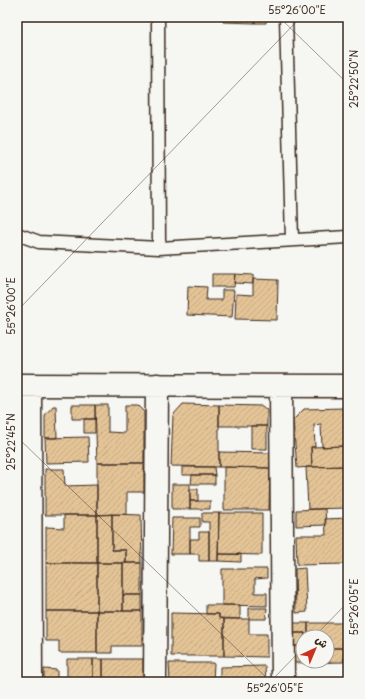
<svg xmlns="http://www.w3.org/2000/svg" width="365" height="699" viewBox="0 0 365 699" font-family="'Playpen Sans','Playpen Sans Arabic',sans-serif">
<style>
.building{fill:url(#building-hatch);stroke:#3b2a1e}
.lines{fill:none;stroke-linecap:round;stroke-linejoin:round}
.lane-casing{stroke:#3b2a1e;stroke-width:15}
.street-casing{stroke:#3b2a1e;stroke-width:25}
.lane{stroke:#f6f6f2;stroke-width:12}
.street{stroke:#f6f6f2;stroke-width:22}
.ticks{fill:none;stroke:#3b2a1e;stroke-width:1;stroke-opacity:0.45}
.neatline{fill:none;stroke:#3b2a1e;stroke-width:1.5}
.ticks-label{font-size:10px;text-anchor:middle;fill:#3b2a1e}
</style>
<defs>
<pattern id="building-hatch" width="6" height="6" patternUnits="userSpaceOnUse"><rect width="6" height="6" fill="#e4c497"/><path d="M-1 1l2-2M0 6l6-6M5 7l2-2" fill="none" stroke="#c4a982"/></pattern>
</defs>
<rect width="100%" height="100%" fill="#f6f6f2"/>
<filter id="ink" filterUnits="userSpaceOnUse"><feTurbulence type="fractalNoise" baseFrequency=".025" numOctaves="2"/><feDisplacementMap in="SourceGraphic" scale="8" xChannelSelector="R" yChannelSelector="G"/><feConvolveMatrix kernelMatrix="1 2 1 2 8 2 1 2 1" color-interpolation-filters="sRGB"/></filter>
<g filter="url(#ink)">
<path class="building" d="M 224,17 L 255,17 L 255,23 L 223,22 Z
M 255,17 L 266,17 L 266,23 L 255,23 Z
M 212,274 L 235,274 L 234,287 L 212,287 Z
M 235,274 L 253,275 L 253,284 L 234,283 Z
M 253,279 L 278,280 L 277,320 L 235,319 L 236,294 L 253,295 Z
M 188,286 L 207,287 L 206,300 L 222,300 L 222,290 L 234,290 L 232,317 L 187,315 Z
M 183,404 L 219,405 L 219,467 L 171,466 L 173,415 Z
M 72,405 L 95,405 L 95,419 L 72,419 Z
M 95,405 L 108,405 L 108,432 L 125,433 L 125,405 L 137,405 L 144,412 L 144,463 L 97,463 Z
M 219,405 L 262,406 L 267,410 L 267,426 L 219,426 Z
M 53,406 L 56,406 L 57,438 L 45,438 L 45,415 Z
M 344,408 L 348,408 L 348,446 L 346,446 Z
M 344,408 L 346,446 L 322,447 L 321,424 L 314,425 L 315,447 L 311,447 L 312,467 L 297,468 L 293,420 L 304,409 Z
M 17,413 L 21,417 L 20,462 L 17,461 Z
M 84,419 L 95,419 L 95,433 L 84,433 Z
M 251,426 L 267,426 L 267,449 L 251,449 Z
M 88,437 L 89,462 L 46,463 L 45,438 Z
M 346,446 L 348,446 L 348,466 L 346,466 Z
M 346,446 L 346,466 L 312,467 L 311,447 Z
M 219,452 L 270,453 L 270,468 L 219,467 Z
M 97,463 L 144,463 L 144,492 L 127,492 L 127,514 L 97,515 Z
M 346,466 L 348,466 L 348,518 L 347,518 Z
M 346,466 L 347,508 L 308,509 L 306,467 Z
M 182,467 L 214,467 L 215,475 L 182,475 Z
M 224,467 L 270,468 L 269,510 L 224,510 Z
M 45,469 L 64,469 L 65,486 L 97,485 L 97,515 L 45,515 Z
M 192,475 L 215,475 L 215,484 L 191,484 Z
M 172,484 L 190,484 L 190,509 L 172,509 Z
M 190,489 L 198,489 L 198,501 L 190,501 Z
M 190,501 L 210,501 L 210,509 L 190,509 Z
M 325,509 L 326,525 L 296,526 L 296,510 Z
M 202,513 L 219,513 L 218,561 L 209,561 L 209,522 L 202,522 Z
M 219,513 L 262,513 L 262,555 L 218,554 Z
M 112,514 L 141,515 L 142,563 L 126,563 L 126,550 L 112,550 Z
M 112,514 L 112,550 L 126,550 L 126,563 L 97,563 L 97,515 Z
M 64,515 L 97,515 L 97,563 L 46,563 L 46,527 L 64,528 Z
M 172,518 L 200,518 L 200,527 L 190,527 L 190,554 L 171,554 Z
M 347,518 L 348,564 L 297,565 L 296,535 L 326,535 L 325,519 Z
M 199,532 L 209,532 L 209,561 L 199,561 L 199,554 L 190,554 L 190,539 L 199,539 Z
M 17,540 L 19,540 L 19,557 L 17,557 Z
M 218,554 L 241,554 L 241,562 L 218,561 Z
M 17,560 L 18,560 L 19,604 L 17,604 Z
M 46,563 L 97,563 L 97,611 L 46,611 Z
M 97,563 L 123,563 L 123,611 L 97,611 Z
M 123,563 L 142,563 L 142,595 L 123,595 Z
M 305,568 L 307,612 L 296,613 L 295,569 Z
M 222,569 L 267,569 L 267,578 L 255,579 L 255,593 L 267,593 L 267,606 L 222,605 Z
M 123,595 L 142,595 L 142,611 L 123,611 Z
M 17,604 L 19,604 L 18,646 L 17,646 Z
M 206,605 L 240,605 L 240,619 L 219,618 L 219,614 L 206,614 Z
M 249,608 L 267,608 L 266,619 L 249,619 Z
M 46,611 L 97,611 L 97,653 L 59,653 L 59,641 L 46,641 Z
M 97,611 L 142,611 L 142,646 L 112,646 L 112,653 L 97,653 Z
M 171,613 L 219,614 L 219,618 L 224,619 L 224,656 L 171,656 Z
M 343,615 L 348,615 L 348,627 L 343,627 Z
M 224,619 L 249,619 L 249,634 L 267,634 L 267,657 L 224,656 Z
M 293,623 L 308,623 L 308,637 L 305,637 L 305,633 L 293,633 Z
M 308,623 L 343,623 L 344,648 L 330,648 L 329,638 L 327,637 L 308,637 Z
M 293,633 L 305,633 L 305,637 L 303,637 L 303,646 L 293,646 Z
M 327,638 L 329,638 L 330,648 L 344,648 L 344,662 L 294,663 L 293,646 L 303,646 L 303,661 L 327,661 Z
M 343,638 L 348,638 L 348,662 L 344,662 Z
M 67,659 L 93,659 L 93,682 L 67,682 Z
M 93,659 L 103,659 L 103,682 L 93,682 Z
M 103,659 L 143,659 L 143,682 L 103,682 Z
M 169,663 L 214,663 L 213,682 L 170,682 Z
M 265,666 L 266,682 L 220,682 L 220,667 Z
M 346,667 L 348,667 L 348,682 L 346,682 Z
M 44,669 L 57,670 L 57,682 L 44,682 Z"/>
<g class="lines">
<defs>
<path id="lane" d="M 158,17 L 159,248
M 286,17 L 292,240
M 17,234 L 39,242 L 159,248 L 348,237"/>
<path id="street" d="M 17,385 L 348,386
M 30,386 L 31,682
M 281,386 L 283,682
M 155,682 L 157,385"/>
</defs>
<use href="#lane" class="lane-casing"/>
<use href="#street" class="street-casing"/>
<use href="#lane" class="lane"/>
<use href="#street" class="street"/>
</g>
</g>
<path class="ticks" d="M 279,17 L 348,84M 17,311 L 301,17M 17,437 L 271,682M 314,637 L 348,602M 270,682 L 303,648"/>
<rect width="365" height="699" fill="none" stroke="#f6f6f2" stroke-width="44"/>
<g transform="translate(315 649) rotate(44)"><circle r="19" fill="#f6f6f2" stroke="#aba49d"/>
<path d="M0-3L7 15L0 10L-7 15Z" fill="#c8321e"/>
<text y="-6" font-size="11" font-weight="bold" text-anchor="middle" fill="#3b2a1e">ش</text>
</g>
<rect x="22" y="22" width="321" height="655" class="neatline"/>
<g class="ticks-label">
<text x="297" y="14">55°26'00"E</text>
<text transform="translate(354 79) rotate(-90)" y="4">25°22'50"N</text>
<text transform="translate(11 306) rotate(-90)" y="4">55°26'00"E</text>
<text transform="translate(11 442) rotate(-90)" y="4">25°22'45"N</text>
<text transform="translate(354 607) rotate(-90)" y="4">55°26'05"E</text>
<text x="275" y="692">55°26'05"E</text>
</g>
</svg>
